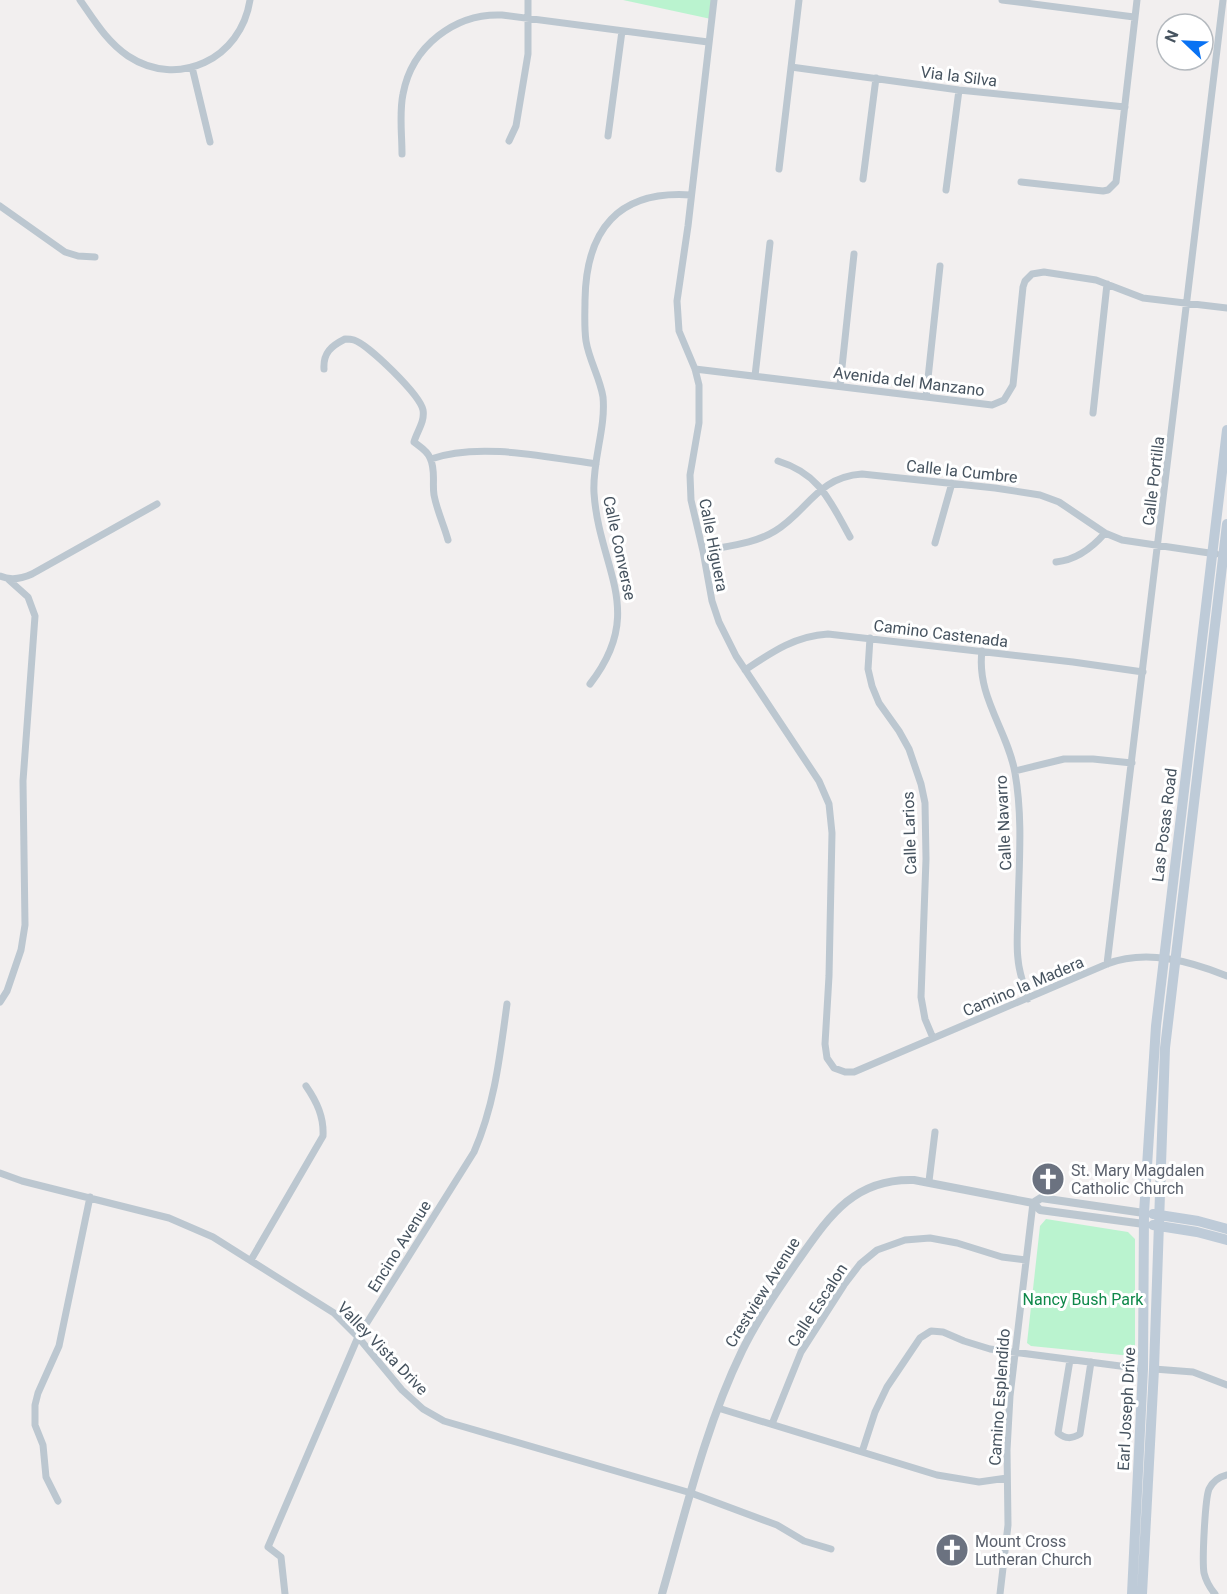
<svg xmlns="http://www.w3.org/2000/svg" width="1227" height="1594" viewBox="0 0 1227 1594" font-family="Roboto,sans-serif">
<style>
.green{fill:#baf3cf}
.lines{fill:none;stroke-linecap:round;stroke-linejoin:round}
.minor{stroke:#bcc7d0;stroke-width:7}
.tertiary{stroke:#bcc7d0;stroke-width:8}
.secondary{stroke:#becbd8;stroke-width:10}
.labels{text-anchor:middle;stroke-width:6;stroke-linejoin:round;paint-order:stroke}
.street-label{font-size:16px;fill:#46535f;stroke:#fff}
.worship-label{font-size:16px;fill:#5b616d;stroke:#fff;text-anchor:start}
.park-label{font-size:16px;fill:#0f884a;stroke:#fff}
</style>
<rect width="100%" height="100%" fill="#f2efef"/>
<path class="green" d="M 623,0 L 714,0 L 711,19 Z
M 1046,1219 L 1128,1232 L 1135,1239 L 1135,1350 L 1132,1356 L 1031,1346 L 1027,1343 L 1040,1226 Z"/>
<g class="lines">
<path class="minor" d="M 80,0 C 94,20 107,42 128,56 C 178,89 241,59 250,0
M 714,0 L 688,226 L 677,301 L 679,331 L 695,369 L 699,385 L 699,423 L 690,475 L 691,500 L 703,551 L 712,601 L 719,622 L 736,656 L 819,781 L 829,804 L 832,833 L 829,976 L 825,1044 L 827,1058 L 834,1068 L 845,1072 L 854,1072 L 1107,964 C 1146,949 1190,961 1227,976
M 1002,0 L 1134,17
M 192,67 L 210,142
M 791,67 L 959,90 L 1125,107
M 608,136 L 622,31
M 509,141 L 516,126 L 528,54 L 528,0
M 402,154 C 402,134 399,113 403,94 C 412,46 455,13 502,15 L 708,42
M 779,169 L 799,0
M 863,179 L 876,78
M 1021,182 L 1103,191 L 1108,190 L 1116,182 L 1137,0
M 946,190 L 959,90
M 0,206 L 65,252 L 78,256 L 95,257
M 324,369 C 323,353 331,346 345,339 C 348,339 351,339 354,340 C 369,345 420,395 423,410 C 425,422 417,431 414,442 C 420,447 427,450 430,458 C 436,470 432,483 434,495 C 437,511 444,525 448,540
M 695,369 L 992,405 L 1004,400 L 1013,385 L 1023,287 L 1025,281 L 1032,274 L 1044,272 L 1096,280 L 1143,298 L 1227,308
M 755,376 L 770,243
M 840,386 L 854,254
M 926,397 L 940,266
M 1093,413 L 1107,284
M 431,459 C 478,442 547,457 596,464
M 778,461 C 820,474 830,501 850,537
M 935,543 L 952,483
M 703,551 C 726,546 754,544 775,531 C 807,512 817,477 862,474 L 995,488 L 1040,495 L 1059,502 L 1105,533 L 1122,540 L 1216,554
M 1056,562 C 1076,560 1092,548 1105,533
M 0,576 C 11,581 21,579 32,574 L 157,504
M 870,638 L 868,669 L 872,686 L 879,703 L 899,731 L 909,749 L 921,784 L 925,803 L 926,859 L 921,997 L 925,1019 L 933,1038
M 982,651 C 976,696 1008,731 1015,773 C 1023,818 1019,864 1018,909 C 1018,926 1016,943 1018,959 C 1019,973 1024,986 1028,999
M 745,670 C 772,652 795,636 828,634 L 1073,662 L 1143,672
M 590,684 C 647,611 599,569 594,493 C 592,461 606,429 603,397 C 600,378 589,360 586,341 C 584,327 585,313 585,300 C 586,230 618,190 691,195
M 1015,771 L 1064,759 L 1093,759 L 1132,763
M 1107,964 L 1223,0
M 0,1002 L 7,991 L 21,950 L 25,925 L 23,781 L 35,616 L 28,597 L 9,580
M 0,1173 L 22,1181 L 169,1218 L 213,1237 L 334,1313 L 358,1337 L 402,1390 L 423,1409 L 444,1421 L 691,1493 L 777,1525 L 804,1541 L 831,1549
M 929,1181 L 935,1132
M 251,1260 L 323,1136 C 324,1117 317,1102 306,1086
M 1070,1360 L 1058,1433 C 1066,1439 1071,1439 1080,1434 L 1091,1362
M 1154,1369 L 1193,1372 L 1227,1385
M 718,1408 L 937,1475 L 979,1482 L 1007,1478
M 772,1424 L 801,1352 L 844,1285 L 860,1264 L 877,1250 L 905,1240 L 930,1238 L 957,1243 L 1002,1257 L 1026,1260
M 862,1452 L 875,1412 L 887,1387 L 920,1338 L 931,1331 L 943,1332 L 964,1341 L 990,1349 L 1143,1369
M 58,1501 L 46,1477 L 43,1445 L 35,1425 L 35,1405 L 38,1393 L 59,1346 L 90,1197
M 285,1594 L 281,1557 L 268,1547 L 358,1337 L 474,1152 C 495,1104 500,1055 507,1004
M 1000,1594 L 1008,1525 L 1007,1450 L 1010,1396 L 1033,1203
M 1215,1594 C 1210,1588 1206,1581 1204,1573 C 1202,1561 1205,1499 1209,1489 C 1213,1481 1219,1477 1227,1475"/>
<path class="tertiary" d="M 1033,1203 L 1041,1198 L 1144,1213
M 662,1594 C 685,1514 705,1427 742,1351 C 757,1320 777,1291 797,1262 C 828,1218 853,1178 914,1180 L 1033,1203 L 1040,1210 L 1144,1224"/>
<path class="secondary" d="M 1153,1214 L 1198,1221 L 1227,1229
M 1153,1225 L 1197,1232 L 1227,1240
M 1132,1594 L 1143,1369 L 1144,1213 L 1156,1026 L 1227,430
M 1142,1594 L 1154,1369 L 1165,1048 L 1227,524"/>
</g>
<defs>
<symbol id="church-disc" viewBox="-11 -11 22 22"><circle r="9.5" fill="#6b7280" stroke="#fff"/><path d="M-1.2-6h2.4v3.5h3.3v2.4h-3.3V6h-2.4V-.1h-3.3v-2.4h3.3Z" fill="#fff"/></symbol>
</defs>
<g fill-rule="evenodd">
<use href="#church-disc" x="1029" y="1160" width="38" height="38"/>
<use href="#church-disc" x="933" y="1531" width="38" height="38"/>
</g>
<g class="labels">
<g class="street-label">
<text transform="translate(959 76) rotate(7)" y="6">Via la Silva</text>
<text transform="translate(909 381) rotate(7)" y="6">Avenida del Manzano</text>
<text transform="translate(962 471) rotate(6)" y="6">Calle la Cumbre</text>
<text transform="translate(1153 481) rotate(-83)" y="6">Calle Portilla</text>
<text transform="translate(714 545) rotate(79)" y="6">Calle Higuera</text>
<text transform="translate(620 548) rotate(78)" y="6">Calle Converse</text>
<text transform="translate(941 633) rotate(7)" y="6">Camino Castenada</text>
<text transform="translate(1003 823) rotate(-93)" y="6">Calle Navarro</text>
<text transform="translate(1164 825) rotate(-83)" y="6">Las Posas Road</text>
<text transform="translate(909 833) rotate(-92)" y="6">Calle Larios</text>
<text transform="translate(1023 986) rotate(-23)" y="6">Camino la Madera</text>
<text transform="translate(399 1246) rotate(-58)" y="6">Encino Avenue</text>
<text transform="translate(762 1292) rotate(-58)" y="6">Crestview Avenue</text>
<text transform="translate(817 1305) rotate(-57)" y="6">Calle Escalon</text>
<text transform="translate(383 1348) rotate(46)" y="6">Valley Vista Drive</text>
<text transform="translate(999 1397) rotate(-86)" y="6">Camino Esplendido</text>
<text transform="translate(1126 1409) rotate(-87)" y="6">Earl Joseph Drive</text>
</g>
<g class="worship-label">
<text x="1071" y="1176">St. Mary Magdalen<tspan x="1071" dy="18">Catholic Church</tspan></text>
<text x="975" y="1547">Mount Cross<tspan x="975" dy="18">Lutheran Church</tspan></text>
</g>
<g class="park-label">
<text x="1083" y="1305">Nancy Bush Park</text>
</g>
</g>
<g transform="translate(1185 42) rotate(293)"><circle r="28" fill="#ffffff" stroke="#b5babf" stroke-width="1.5"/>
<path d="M0-4.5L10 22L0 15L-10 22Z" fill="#0972f3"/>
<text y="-9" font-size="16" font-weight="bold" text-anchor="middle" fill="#46535f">N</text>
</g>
</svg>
